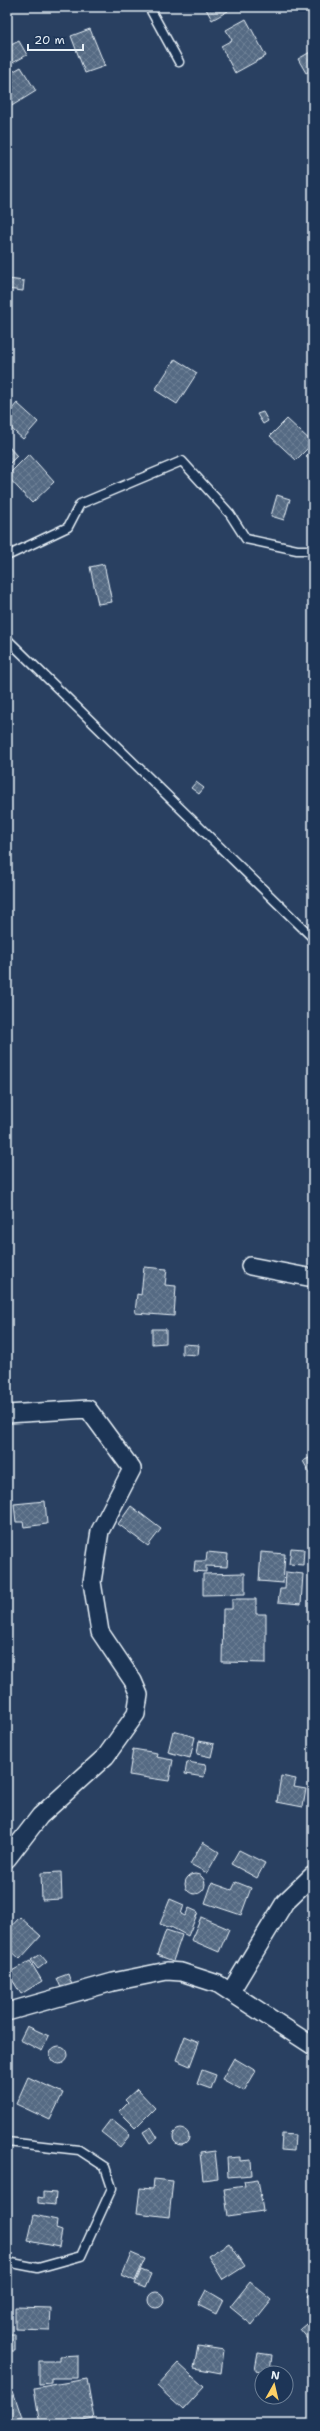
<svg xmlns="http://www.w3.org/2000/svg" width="320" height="2431" viewBox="0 0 320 2431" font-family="'Shantell Sans',sans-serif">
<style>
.building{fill:url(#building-cross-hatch);stroke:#e8f1f8}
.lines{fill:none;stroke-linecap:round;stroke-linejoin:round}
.service-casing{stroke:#e8f1f8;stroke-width:11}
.minor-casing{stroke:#e8f1f8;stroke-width:20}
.service{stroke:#1d3557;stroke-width:8}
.minor{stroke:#1d3557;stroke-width:17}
</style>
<defs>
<pattern id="building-cross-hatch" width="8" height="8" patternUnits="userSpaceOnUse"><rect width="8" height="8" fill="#556a83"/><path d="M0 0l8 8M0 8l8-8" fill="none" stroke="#6d8095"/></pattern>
</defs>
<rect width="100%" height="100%" fill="#294061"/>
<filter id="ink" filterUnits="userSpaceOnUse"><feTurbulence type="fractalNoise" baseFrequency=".025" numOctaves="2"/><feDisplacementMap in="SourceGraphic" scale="8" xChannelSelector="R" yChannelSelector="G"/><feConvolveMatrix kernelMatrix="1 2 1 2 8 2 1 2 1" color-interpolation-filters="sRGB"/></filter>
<g filter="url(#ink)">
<path class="building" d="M 205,7 L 225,7 L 228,11 L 212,20 Z
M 246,19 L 266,56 L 235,73 L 221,46 L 232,40 L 226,30 Z
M 90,29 L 105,66 L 85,73 L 71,36 Z
M 19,41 L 27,55 L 7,66 L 7,43 L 11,45 Z
M 312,51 L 313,69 L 306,73 L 298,59 Z
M 21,67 L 36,91 L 10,107 L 7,102 L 7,75 Z
M 8,279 L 24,281 L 23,291 L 7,289 Z
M 175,359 L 197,373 L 177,404 L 155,390 Z
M 17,403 L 38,422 L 23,439 L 7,425 L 7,415 Z
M 263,412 L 268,421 L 263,424 L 257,414 Z
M 287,419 L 313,443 L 296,460 L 270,436 Z
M 9,447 L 17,456 L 7,466 L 7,449 Z
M 313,449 L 313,464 L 306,456 Z
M 29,454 L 54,482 L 32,503 L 7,476 Z
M 277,495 L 290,499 L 284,520 L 271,516 Z
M 104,564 L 112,602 L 98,604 L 90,567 Z
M 196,782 L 204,788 L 199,794 L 191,788 Z
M 144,1267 L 167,1269 L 165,1285 L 176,1286 L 174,1316 L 135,1313 L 137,1294 L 141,1295 Z
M 152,1329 L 166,1329 L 166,1343 L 152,1344 Z
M 182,1344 L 199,1345 L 198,1355 L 182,1354 Z
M 313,1456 L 313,1479 L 303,1461 Z
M 45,1501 L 47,1524 L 24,1527 L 23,1522 L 16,1522 L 14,1504 Z
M 131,1506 L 161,1529 L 148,1546 L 118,1524 Z
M 291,1548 L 304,1549 L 303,1565 L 289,1564 Z
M 207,1552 L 228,1554 L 227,1567 L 206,1566 L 206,1572 L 194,1571 L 195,1561 L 206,1561 Z
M 261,1552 L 285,1554 L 283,1583 L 259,1581 Z
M 286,1572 L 303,1574 L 301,1604 L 278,1602 L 280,1589 L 285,1589 Z
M 245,1573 L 245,1594 L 203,1595 L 203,1574 Z
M 232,1599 L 256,1599 L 256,1614 L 266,1614 L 266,1663 L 222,1662 L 223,1609 L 232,1609 Z
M 173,1731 L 195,1737 L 190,1758 L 168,1752 Z
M 199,1741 L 214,1744 L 211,1757 L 197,1754 Z
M 133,1749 L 157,1753 L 156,1757 L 173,1760 L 169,1781 L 129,1775 Z
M 187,1762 L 206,1765 L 204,1777 L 185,1774 Z
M 281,1776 L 296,1779 L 294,1787 L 306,1789 L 303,1807 L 277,1802 Z
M 203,1842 L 219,1852 L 207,1873 L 190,1864 Z
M 239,1850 L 265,1863 L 257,1878 L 231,1864 Z
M 61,1872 L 62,1899 L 42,1900 L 41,1873 Z
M185 1884a10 10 0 1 1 20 0a10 10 0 1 1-20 0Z
M 236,1882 L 251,1888 L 241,1915 L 205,1903 L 212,1883 L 232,1890 Z
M 170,1899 L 184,1905 L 181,1914 L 185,1916 L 189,1908 L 198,1912 L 188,1936 L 171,1927 L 171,1928 L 160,1924 Z
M 20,1917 L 41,1936 L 20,1959 L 7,1947 L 7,1931 Z
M 201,1917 L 229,1929 L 219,1952 L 191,1940 Z
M 166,1930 L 182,1935 L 173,1961 L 157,1955 Z
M 40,1954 L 47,1962 L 38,1969 L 31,1960 Z
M 30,1961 L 42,1981 L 21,1994 L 8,1973 Z
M 68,1974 L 72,1985 L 61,1988 L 57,1978 Z
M 27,2026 L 49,2036 L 42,2051 L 20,2040 Z
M 185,2036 L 199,2042 L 190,2066 L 176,2060 Z
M50 2055a9 9 0 1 1 18 0a9 9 0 1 1-18 0Z
M 234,2058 L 256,2071 L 244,2091 L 222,2079 Z
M 202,2070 L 216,2075 L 211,2089 L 197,2084 Z
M 28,2077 L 63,2093 L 50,2120 L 16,2104 Z
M 137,2089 L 155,2108 L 135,2128 L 119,2112 L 128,2103 L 125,2100 Z
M 111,2119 L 130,2135 L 120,2147 L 101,2132 Z
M 151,2127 L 158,2138 L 150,2143 L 143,2132 Z
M173 2137a8 8 0 1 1 16 0a8 8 0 1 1-16 0Z
M 282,2134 L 295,2135 L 294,2151 L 281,2150 Z
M 215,2151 L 218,2178 L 203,2180 L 200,2153 Z
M 240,2157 L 240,2161 L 251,2160 L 252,2175 L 228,2177 L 227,2158 Z
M 154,2179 L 173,2181 L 169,2217 L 137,2213 L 140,2188 L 153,2189 Z
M 258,2179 L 263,2211 L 228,2216 L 224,2189 L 245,2186 L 244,2181 Z
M 43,2192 L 56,2193 L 55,2205 L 38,2203 L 38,2197 L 43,2198 Z
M 34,2215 L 57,2220 L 56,2229 L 62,2231 L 59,2247 L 28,2241 Z
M 229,2243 L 245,2266 L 223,2280 L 208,2256 Z
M 131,2253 L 145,2259 L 135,2281 L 122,2275 Z
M 141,2270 L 151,2274 L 145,2288 L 135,2284 Z
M 250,2282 L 272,2300 L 252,2325 L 230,2307 Z
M 206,2290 L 223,2300 L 216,2314 L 198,2305 Z
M 313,2290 L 313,2303 L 307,2296 Z
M148 2300a8 8 0 1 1 16 0a8 8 0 1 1-16 0Z
M 15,2307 L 51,2308 L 50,2330 L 15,2329 Z
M 311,2320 L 313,2322 L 313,2345 L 300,2329 Z
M 7,2334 L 15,2334 L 15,2351 L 7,2351 Z
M 198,2346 L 224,2350 L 221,2373 L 194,2368 Z
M 258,2353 L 272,2355 L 270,2372 L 255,2370 Z
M 78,2355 L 78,2378 L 52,2378 L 52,2383 L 39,2384 L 39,2361 L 59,2361 L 59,2356 Z
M 178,2363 L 204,2387 L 183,2410 L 157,2386 Z
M 87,2379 L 94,2419 L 67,2424 L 40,2424 L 34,2388 Z
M 13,2391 L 22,2418 L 7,2423 L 7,2392 Z"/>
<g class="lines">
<defs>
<path id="service" d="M 149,7 L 179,62
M 7,556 L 68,527 L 80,504 L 182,461 L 230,514 L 246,539 L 297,550 L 313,550
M 7,639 L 313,938
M 7,2142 L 79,2150 L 105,2167 L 112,2188 L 81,2256 L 38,2268 L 7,2262"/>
<path id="minor" d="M 250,1266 L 313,1278
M 7,1414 L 88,1409 L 132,1469 L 100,1531 L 92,1582 L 100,1632 L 133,1681 L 139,1695 L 136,1714 L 106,1756 L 40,1816 L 7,1859
M 231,1991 L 285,1902 L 313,1875
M 7,2012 L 113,1982 L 167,1971 L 181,1972 L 218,1984 L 313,2046"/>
</defs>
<use href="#service" class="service-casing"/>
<use href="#minor" class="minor-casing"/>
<use href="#service" class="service"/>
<use href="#minor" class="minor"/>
</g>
</g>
<rect width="320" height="2431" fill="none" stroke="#1d3557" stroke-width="24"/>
<rect x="12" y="12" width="296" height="2407" fill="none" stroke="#e8f1f8" stroke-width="1.5" filter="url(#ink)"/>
<g transform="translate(274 2385) rotate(8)"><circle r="19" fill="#1d3557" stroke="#6e8097"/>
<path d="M0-3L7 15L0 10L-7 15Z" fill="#ffd166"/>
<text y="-6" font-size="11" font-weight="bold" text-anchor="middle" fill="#e8f1f8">N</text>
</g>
<path d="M28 44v6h55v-6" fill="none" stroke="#e8f1f8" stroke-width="2"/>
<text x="34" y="44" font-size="12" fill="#e8f1f8" stroke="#1d3557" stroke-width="3" paint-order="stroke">20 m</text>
</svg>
